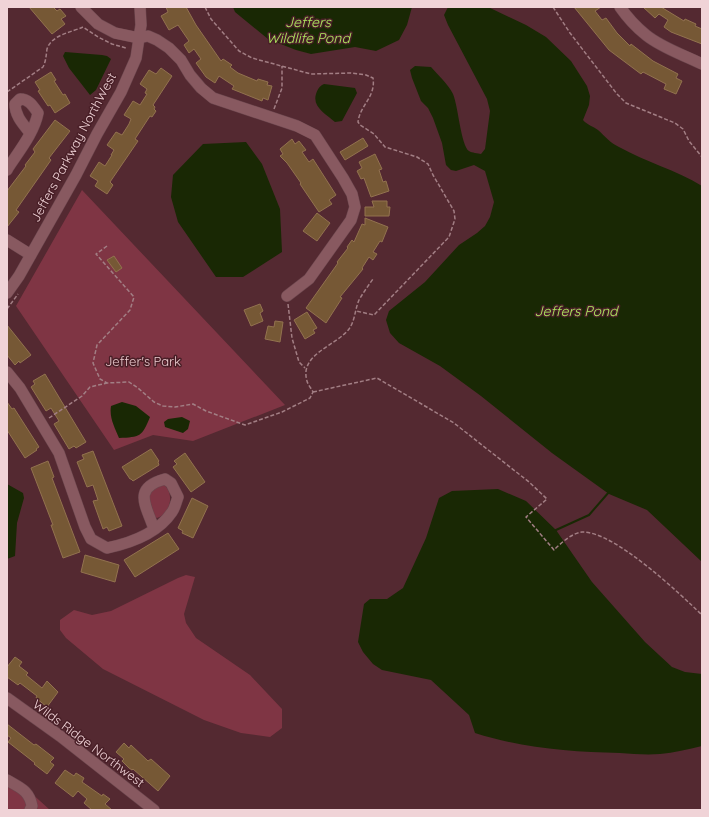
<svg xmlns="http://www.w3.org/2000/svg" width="709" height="817" viewBox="0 0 709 817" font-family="Quicksand,sans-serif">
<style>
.green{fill:#7f3544}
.water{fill:#192804}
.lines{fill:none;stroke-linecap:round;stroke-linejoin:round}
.stream{stroke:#192804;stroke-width:2}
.building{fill:#765835;stroke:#92724f}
.minor-casing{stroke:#6c474e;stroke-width:12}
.path{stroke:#a27e84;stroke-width:1.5;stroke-dasharray:4 2;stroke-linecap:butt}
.minor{stroke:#885960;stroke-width:11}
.labels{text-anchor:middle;stroke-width:3;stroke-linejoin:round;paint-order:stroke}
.street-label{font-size:13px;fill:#f0d3d7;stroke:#491f27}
.park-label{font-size:13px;fill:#edccd0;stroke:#491f27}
.water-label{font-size:14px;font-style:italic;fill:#afee60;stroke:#491f27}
</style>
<rect width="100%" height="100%" fill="#542931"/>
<path class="green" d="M 82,190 L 285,405 L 193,441 L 153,435 L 114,450 L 16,306 Z
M 163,484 C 175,492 171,514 157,518 L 155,517 L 148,494 L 151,491 Z
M 186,575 L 195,577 L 184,614 L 186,623 L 196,638 L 250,675 L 282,709 L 282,728 L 270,737 L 241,733 L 204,720 L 103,669 L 66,638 L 60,630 L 60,620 L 74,610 L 92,615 L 111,611 L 178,578 Z
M 7,777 L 29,791 L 50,810 L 7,810 Z"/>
<path class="water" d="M 233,7 L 412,7 L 407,25 L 399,40 L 376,51 L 355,47 L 311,54 L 296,50 L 268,39 L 235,12 Z
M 448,7 L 488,7 L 526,25 L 546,37 L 571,61 L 587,86 L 590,96 L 589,105 L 583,120 C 587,125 593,126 598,130 C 605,136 610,143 619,147 C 646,162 676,170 702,186 L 702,562 L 647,510 L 609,494 L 552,453 L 481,396 L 440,366 L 399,343 L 390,333 L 386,320 L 389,311 L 425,282 L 459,245 L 477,233 L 485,226 L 490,217 L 494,202 L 485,171 L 474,165 L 456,171 L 451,170 L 446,165 L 442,143 L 433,118 L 428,108 L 421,101 L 412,78 L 410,70 L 415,66 L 431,67 C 438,75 448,84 453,94 C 458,105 461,146 469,151 C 472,153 478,153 481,154 L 485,149 L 490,111 L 487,99 L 448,25 L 444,15 Z
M 65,52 L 102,55 L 107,56 L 111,59 L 96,90 L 90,95 L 69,68 L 63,56 Z
M 324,84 L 355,88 L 357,93 L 342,121 L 335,122 C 326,114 312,107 316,94 C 318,88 320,86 324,84 Z
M 246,142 L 262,164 L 280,209 L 282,252 L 243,277 L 216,277 L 178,222 L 171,197 L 173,175 L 203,144 Z
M 122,402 L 136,406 L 150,417 C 142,437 140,437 119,438 C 115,428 109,418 111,406 Z
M 182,417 L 190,421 L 188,429 L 183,433 L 165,427 L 164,422 L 168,419 Z
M 7,484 L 23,493 L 24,498 L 17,523 L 15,556 L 7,559 Z
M 498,489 L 526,501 L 556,530 L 592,582 L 645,642 L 672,667 L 685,672 L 702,674 L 702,746 C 688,749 674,753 660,754 C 647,755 633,754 620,753 C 570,752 522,748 475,733 L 469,715 L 431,680 L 382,670 L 373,664 L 363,652 L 358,642 L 364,604 L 370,599 L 387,599 L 403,588 L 426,538 L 439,498 L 452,491 Z"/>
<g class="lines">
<path class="stream" d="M 556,530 L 589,515 L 609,492"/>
</g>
<path class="building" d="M 29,7 L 53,7 L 57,11 L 60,9 L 66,16 L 61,19 L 65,24 L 52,34 Z
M 166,7 L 186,7 L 196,25 L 221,61 L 223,59 L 232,65 L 230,67 L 238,73 L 257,81 L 258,79 L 268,82 L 267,85 L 272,86 L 268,100 L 263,98 L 262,101 L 232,89 L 234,86 L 219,76 L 215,83 L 206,77 L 196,63 L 201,59 L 194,49 L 189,53 L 184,45 L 189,41 L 178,25 L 169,30 L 161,16 L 168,12 Z
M 574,7 L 601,7 L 595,11 L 602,20 L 606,18 L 617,33 L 630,46 L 631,44 L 653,61 L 678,74 L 676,78 L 682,81 L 676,94 L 664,89 L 666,84 L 643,72 L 641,74 L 609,50 Z
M 643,7 L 661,7 L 684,21 L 685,19 L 696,24 L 695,26 L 702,29 L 702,44 L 671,32 L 664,27 L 668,20 L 659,14 L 655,18 Z
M 161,68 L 172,76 L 153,105 L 155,107 L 154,109 L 156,111 L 152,117 L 150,116 L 135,139 L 138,141 L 110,182 L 113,185 L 107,194 L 95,186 L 98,181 L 90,176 L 99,162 L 105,166 L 112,155 L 111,155 L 114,150 L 107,145 L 116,132 L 122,135 L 129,124 L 131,119 L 124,115 L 133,101 L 140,105 L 147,94 L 145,93 L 147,89 L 140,84 L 149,70 L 156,74 Z
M 51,72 L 56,80 L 54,81 L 63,95 L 65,94 L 70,103 L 55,113 L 50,105 L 48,106 L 38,91 L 40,90 L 35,82 Z
M 55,120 L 70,131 L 49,158 L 51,160 L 16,210 L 19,212 L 7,227 L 7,191 L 26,166 L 25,165 L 35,152 L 33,149 Z
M 363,138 L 368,146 L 345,160 L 340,152 Z
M 292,139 L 295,144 L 299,141 L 306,150 L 302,152 L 309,162 L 313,159 L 336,195 L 329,200 L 332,204 L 319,212 L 300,184 L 301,183 L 287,163 L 280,156 L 283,154 L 280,149 Z
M 375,154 L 382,169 L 379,170 L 383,182 L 386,181 L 389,191 L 371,197 L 364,178 L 361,179 L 357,171 L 362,168 L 359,162 Z
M 372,201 L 387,201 L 387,207 L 390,207 L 389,216 L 365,216 L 365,207 L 374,207 Z
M 317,213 L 330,223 L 317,241 L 303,231 Z
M 365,218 L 388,227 L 382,242 L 380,241 L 373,252 L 377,254 L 373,260 L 369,257 L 362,268 L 363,269 L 340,297 L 342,298 L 326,323 L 306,308 L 338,263 L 337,262 L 348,248 L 347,247 L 352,240 L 354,242 L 362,224 L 365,225 Z
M 114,256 L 122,268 L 116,272 L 107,260 Z
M 260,304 L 263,311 L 260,313 L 263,321 L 251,326 L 244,310 Z
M 307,312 L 317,328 L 313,330 L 315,333 L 305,339 L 294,320 Z
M 275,321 L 283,322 L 280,342 L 265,339 L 268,326 L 274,327 Z
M 7,325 L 31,355 L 20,363 L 19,361 L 15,365 L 7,355 Z
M 45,374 L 86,442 L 76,448 L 74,446 L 69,449 L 54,424 L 59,421 L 51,408 L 46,411 L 31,387 L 35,384 L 33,381 Z
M 7,402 L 12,409 L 14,408 L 39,447 L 36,449 L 37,450 L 25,458 L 7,430 Z
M 151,449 L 159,461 L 158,462 L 159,465 L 133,481 L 131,479 L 130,479 L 122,467 Z
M 93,451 L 122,526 L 109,531 L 107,527 L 103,529 L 93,501 L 98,500 L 93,485 L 87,487 L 77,462 L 84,459 L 82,455 Z
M 185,453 L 205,482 L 191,492 L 173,467 L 177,464 L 174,461 Z
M 48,461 L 54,477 L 52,478 L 80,552 L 63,558 L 51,525 L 53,525 L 31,468 Z
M 192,498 L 208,506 L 193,538 L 182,533 L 183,531 L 178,528 Z
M 168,533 L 179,549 L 135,577 L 124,560 Z
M 85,555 L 119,565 L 115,582 L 81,572 Z
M 15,657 L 22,662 L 19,666 L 28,673 L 26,675 L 42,688 L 47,681 L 58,692 L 47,707 L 36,698 L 37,696 L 20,683 L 18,685 L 7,677 L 7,667 Z
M 7,724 L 34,745 L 36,744 L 54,758 L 50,762 L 54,765 L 47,774 L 34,764 L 35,763 L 8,742 L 11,738 L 7,735 Z
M 124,743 L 129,748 L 131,745 L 148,761 L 151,759 L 170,776 L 158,791 L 133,769 L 132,770 L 129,768 L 122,761 L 124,759 L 116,752 Z
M 65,770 L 74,776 L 76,773 L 84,778 L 82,782 L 102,796 L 103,794 L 110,799 L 105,804 L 112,810 L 92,810 L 84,803 L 87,799 L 78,791 L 73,797 L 55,783 Z"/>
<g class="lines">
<defs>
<path id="minor" d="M 81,7 L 98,24 L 115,33 L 139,38 L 148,36 L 157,40 L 169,48 L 181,60 L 190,75 L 201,88 L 213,98 L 297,126 L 315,135 L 343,178 L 352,194 L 355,207 L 351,220 L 309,279 L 287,296
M 620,7 C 627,17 636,27 646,35 C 662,48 684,55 702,64
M 7,170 L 8,168 C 19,151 34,133 38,113 C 33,106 29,99 20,99 L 15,104 C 15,116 23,124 30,133
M 7,240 L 31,255
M 7,293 L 19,276 L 76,175 L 97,134 L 121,92 L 136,58 L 141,25 L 140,7
M 7,372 L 20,388 L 59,453 L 85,527 L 91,539 L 107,548 C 131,543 158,533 172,512 C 175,508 176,502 178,497 L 171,483 L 165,479 C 132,488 146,505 154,529
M 7,698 L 60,736 L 154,810
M 7,780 C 20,788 29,790 32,806 L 30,810"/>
</defs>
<use href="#minor" class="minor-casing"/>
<path class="path" d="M 205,7 L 211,19 L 239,51 L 252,58 L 311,74 L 351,73 L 366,75 L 373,78 C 376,97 360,105 358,122 L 360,125 L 374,134 L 385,147 L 417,157 L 428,164 L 433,175 L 454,211 L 455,219 L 449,237 L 374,315 L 356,311
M 553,7 L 570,33 L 617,94 L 626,103 L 675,123 L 683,129 L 689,141 L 702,157
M 7,92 L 43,67 C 46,61 46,56 47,49 C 51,35 72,32 83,27 L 98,37 L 112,44 L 126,48
M 274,109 L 282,88 L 282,66
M 107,246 L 96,254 L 134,297 L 130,310 L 97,345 L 93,363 L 100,379 L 107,383 L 129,382 L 138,388 L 154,402 L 163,406 L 175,407 L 193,404 L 206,411 L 245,425 L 282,412 L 310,398 L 313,392 C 311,388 308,385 307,381 C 299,354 336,346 349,329 C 355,321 355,309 359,300 C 363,293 368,286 373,279
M 288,304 L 292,338 L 299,362 L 305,368
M 7,309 L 18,294
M 313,392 L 377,378 L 454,423 L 529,482 L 547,499 L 526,517 L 554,550 C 561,543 572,533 582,532 C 614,531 679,593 702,615
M 49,418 L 82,396 L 90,387 L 107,383"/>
<use href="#minor" class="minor"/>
</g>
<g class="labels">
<g class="street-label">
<text transform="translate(73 147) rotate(-62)" y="5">Jeffers Parkway NorthWest</text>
<text transform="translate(89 743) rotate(37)" y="5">Wilds Ridge Northwest</text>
</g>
<g class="park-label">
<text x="143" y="366">Jeffer's Park</text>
</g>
<g class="water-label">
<text x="308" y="27">Jeffers<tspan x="308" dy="16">Wildlife Pond</tspan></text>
<text x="576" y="316">Jeffers Pond</text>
</g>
</g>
<rect width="709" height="817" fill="none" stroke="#f0d3d7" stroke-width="16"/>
</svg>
